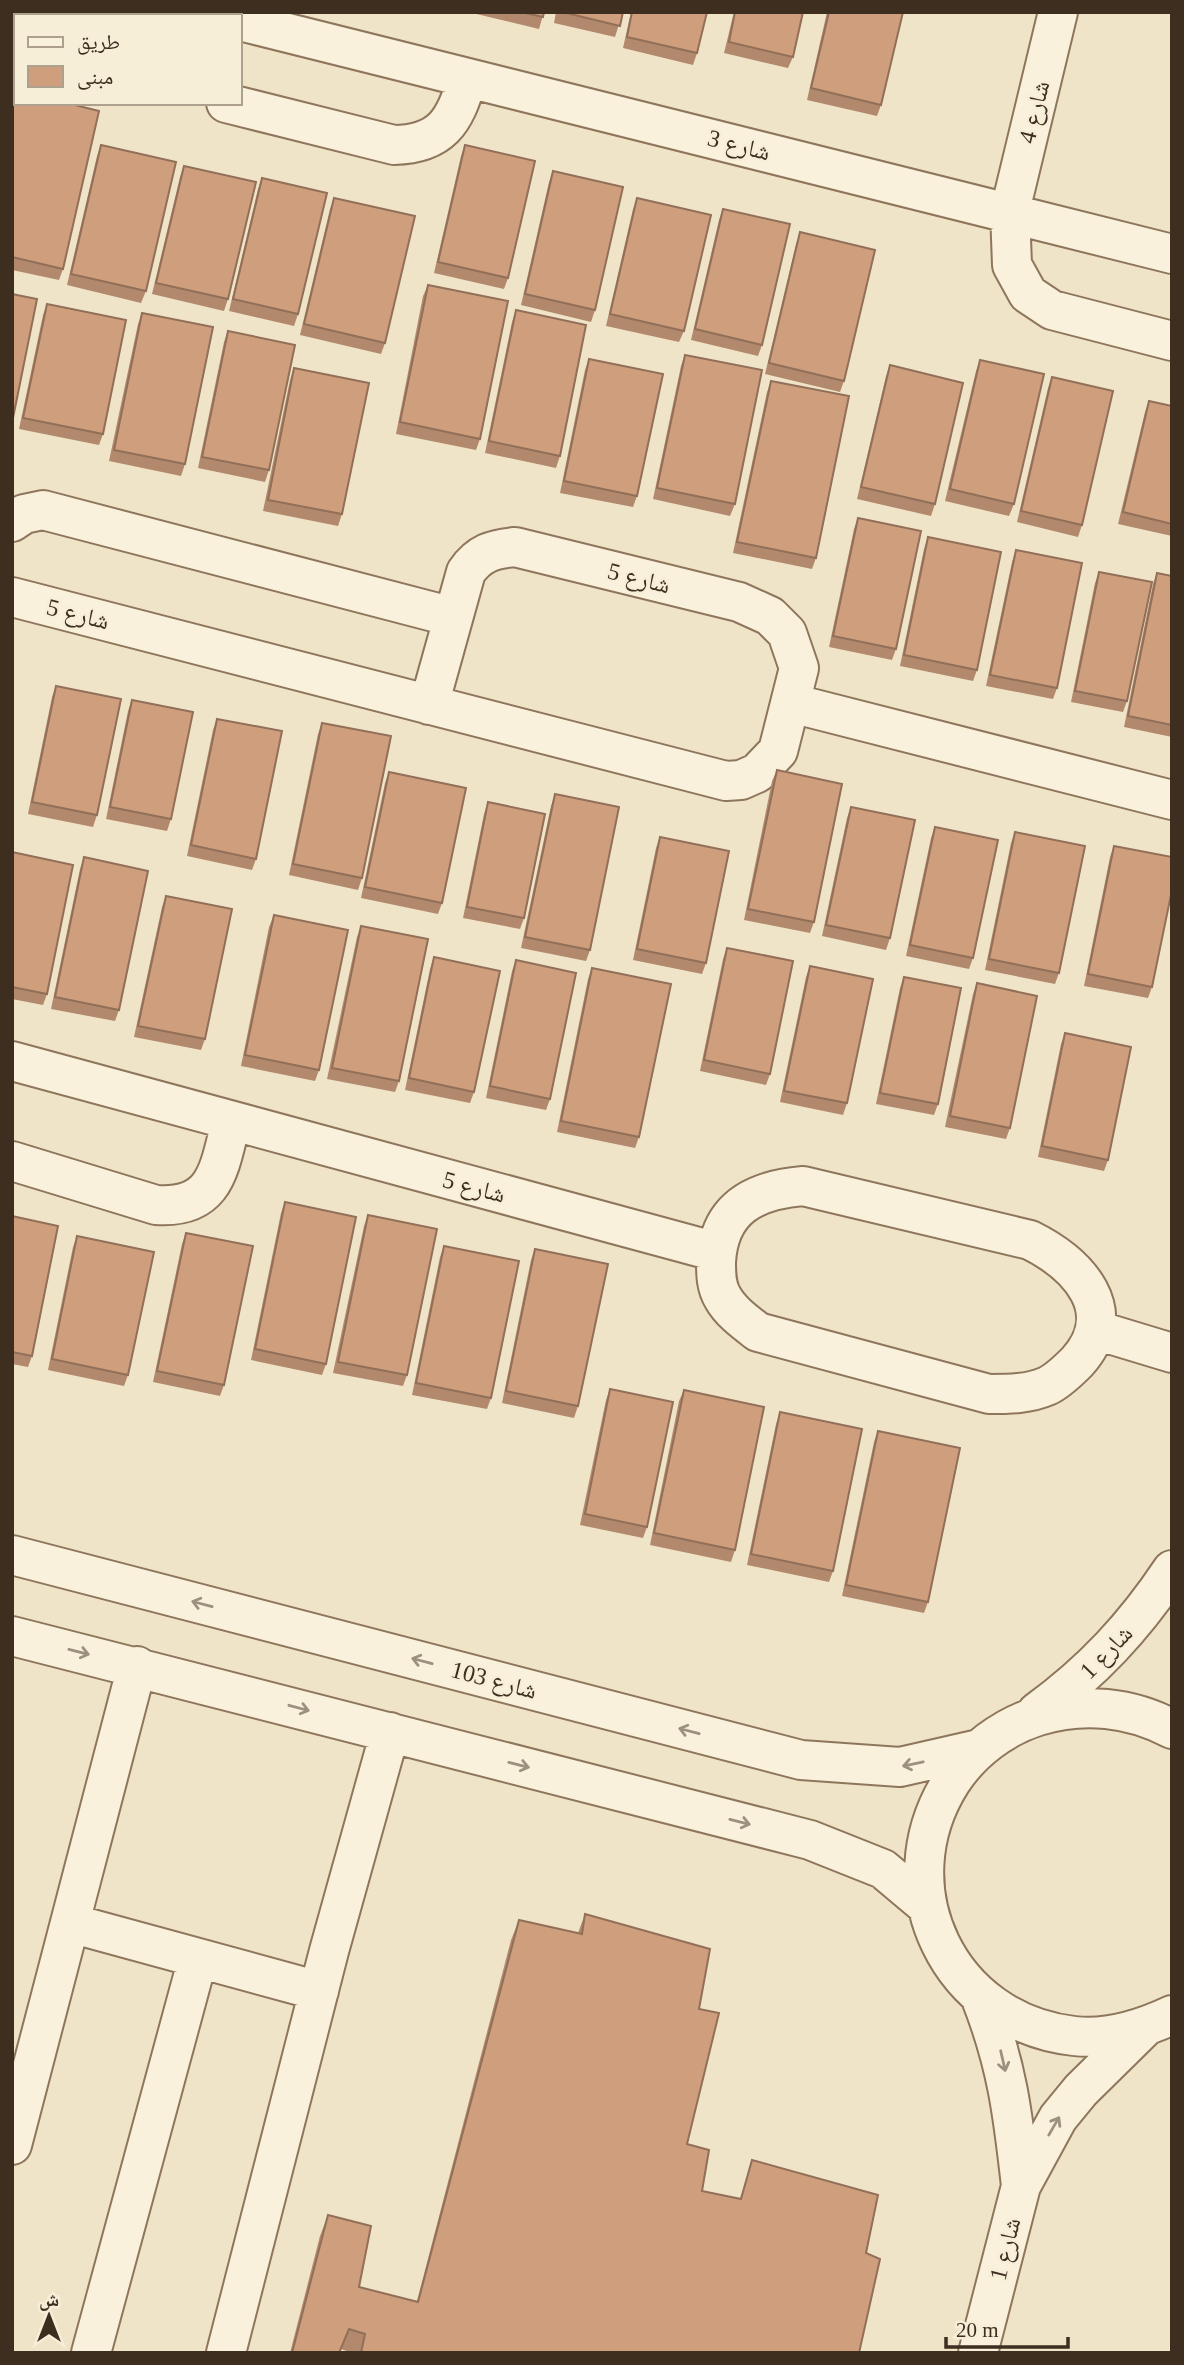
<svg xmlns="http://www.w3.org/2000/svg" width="1184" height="2365" viewBox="0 0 1184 2365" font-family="'Times New Roman','Noto Naskh Arabic',serif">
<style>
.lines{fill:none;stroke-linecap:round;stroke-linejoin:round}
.minor-casing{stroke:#8d765c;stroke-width:42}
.minor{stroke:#faf1dc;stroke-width:38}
.wall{fill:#b2896c}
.building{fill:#cf9f7d;stroke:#916f58;stroke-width:2}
.oneway{stroke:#9c907e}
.labels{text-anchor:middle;stroke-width:5;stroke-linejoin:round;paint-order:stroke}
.street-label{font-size:24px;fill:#3d2e20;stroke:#f7eed8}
</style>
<rect width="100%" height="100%" fill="#f0e4c8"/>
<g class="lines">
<defs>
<path id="minor" d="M 204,12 L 217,16
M 1058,12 L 1010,211 L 1012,265 L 1028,294 L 1052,310 L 1172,341
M 139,16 L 139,12
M 240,21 L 1172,254
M 226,103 L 394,145 C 441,144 455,122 467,79
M 12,522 L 24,514 L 43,510 L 453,617
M 12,597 L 726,781 L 741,780 L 757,773 L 778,751 L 799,668 L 787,633 L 770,616 L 739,602 L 515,547 C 493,549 479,553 466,572 L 429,705
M 791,703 L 1172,800
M 12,1061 L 717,1252
M 12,1161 L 156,1205 C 216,1209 219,1169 231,1122
M 803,1186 L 1030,1240 C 1078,1264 1123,1311 1077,1362 C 1069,1370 1058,1381 1047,1386 C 1029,1394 1009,1394 989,1394 L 758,1332 C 745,1322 731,1312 723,1298 C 716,1287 716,1274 716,1262 C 719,1208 754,1190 803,1186 Z
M 1096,1330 L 1172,1353
M 12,1555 L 801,1760 L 900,1767 L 979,1749
M 12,1636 L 810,1840 L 883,1869 L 927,1906
M 1037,1712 C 1092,1672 1134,1627 1172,1570
M 1172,1729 C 1131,1707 1083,1702 1038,1716 C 1003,1727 971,1751 951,1782 C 884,1888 949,2022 1074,2036 C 1108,2040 1142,2029 1172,2015
M 70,1923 L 319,1991
M 980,1996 C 1007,2064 1013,2114 1021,2186
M 12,2145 L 137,1666
M 91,2353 L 198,1958
M 226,2353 L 329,1951 L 390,1732
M 978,2353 L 1021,2186 L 1058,2118 L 1081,2090 L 1145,2027"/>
</defs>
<use href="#minor" class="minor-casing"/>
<use href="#minor" class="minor"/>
</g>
<path class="wall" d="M 468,12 L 544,12 L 539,29 Z
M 556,12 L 623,12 L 615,37 L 554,23 Z
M 631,12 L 707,12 L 697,53 L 693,65 L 623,48 Z
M 734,12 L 803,12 L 793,57 L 788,68 L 724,53 Z
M 827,12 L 903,12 L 881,105 L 877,116 L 807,100 Z
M 12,99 L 63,269 L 59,280 L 12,270 Z
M 101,145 L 146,291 L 141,303 L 67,285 L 97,156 Z
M 465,145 L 508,278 L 504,289 L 434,273 L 461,156 Z
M 184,166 L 228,299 L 224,311 L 152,294 L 180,177 Z
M 553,171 L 595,310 L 591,322 L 521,305 L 549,182 Z
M 262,178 L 298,314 L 294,326 L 229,311 L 258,189 Z
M 334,198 L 385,343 L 381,354 L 300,335 L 330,209 Z
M 637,198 L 684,331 L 679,342 L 606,326 L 633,209 Z
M 723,209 L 762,345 L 758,356 L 691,340 L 719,220 Z
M 800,232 L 844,381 L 840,392 L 765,374 L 796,244 Z
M 428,285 L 480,439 L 476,450 L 396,434 L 423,296 Z
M 47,304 L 103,434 L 99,445 L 19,429 L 43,315 Z
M 516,310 L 560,456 L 556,468 L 485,453 L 512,322 Z
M 142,313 L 185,464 L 181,476 L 109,461 L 138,324 Z
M 228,331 L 269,470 L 265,482 L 198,468 L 224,342 Z
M 685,355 L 735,504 L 730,516 L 653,499 L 681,366 Z
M 589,359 L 637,496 L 633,507 L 560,493 L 585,370 Z
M 980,360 L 1014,504 L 1009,516 L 945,501 L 976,371 Z
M 890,365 L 935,504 L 931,516 L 857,499 L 886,376 Z
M 294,368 L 342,514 L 338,526 L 263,511 L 290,380 Z
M 1052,377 L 1082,525 L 1078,537 L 1017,522 L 1048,388 Z
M 771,381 L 816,558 L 812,569 L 733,553 L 767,392 Z
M 1149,401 L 1172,406 L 1172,536 L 1118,524 L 1145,412 Z
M 858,518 L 896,649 L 892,660 L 829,647 L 854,529 Z
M 928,537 L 977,670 L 973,681 L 900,666 L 924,549 Z
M 1016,550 L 1057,688 L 1053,699 L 986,686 L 1012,562 Z
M 1099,572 L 1127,701 L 1123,712 L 1071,702 L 1095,583 Z
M 1157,573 L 1172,576 L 1172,737 L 1124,727 L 1153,584 Z
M 56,686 L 97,815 L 93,827 L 28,814 L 52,697 Z
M 132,700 L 171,819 L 167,831 L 106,819 L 128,711 Z
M 217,719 L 256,859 L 252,870 L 187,856 L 213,730 Z
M 322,723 L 362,878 L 358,890 L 289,875 L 318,734 Z
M 777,770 L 814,922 L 810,933 L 744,920 L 772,781 Z
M 389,772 L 442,903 L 438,914 L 361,898 L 385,783 Z
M 555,794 L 590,950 L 586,961 L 521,948 L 551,806 Z
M 488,802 L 524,918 L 520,929 L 463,918 L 484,814 Z
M 851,807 L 890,938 L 886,950 L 822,936 L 847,818 Z
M 935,827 L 973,958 L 969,969 L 906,956 L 931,838 Z
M 1015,832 L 1059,973 L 1055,984 L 985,970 L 1011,843 Z
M 660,837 L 706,963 L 702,974 L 633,960 L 656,848 Z
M 1114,846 L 1152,987 L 1148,998 L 1084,986 L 1110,857 Z
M 12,852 L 47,994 L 43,1005 L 12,999 Z
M 84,857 L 119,1010 L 115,1021 L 51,1009 L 80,869 Z
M 166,896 L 205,1039 L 201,1050 L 134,1037 L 162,907 Z
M 274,915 L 319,1070 L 315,1081 L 241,1066 L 269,927 Z
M 361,926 L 399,1081 L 395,1092 L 327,1079 L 357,937 Z
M 727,948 L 770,1074 L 766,1085 L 700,1071 L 723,959 Z
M 434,957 L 474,1092 L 470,1103 L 405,1090 L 430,969 Z
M 516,960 L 550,1099 L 546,1110 L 486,1098 L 512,971 Z
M 810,966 L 847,1103 L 843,1115 L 780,1102 L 806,977 Z
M 592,968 L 639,1137 L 635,1148 L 557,1132 L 588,979 Z
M 904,977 L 938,1104 L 934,1115 L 876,1104 L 900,988 Z
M 977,983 L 1010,1128 L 1006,1139 L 945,1127 L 973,994 Z
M 1065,1033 L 1108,1160 L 1104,1171 L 1038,1157 L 1061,1044 Z
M 285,1202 L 326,1364 L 322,1375 L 251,1360 L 281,1213 Z
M 368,1215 L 407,1375 L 403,1386 L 333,1373 L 364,1226 Z
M 12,1216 L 32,1356 L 28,1367 L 12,1364 Z
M 186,1233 L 224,1385 L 220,1396 L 153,1382 L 182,1244 Z
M 77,1236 L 128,1375 L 124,1386 L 48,1370 L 73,1247 Z
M 444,1246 L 491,1398 L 487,1409 L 412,1395 L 440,1257 Z
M 535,1249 L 578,1406 L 574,1418 L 502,1403 L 531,1260 Z
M 610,1389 L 647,1527 L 643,1538 L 580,1525 L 606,1400 Z
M 684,1390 L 735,1550 L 731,1562 L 650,1545 L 679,1401 Z
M 780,1412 L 833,1571 L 829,1582 L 747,1565 L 776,1424 Z
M 878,1431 L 928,1602 L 924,1613 L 842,1596 L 874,1442 Z
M 585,1914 L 699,2009 L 687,2144 L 702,2191 L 740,2199 L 752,2160 L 866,2253 L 859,2353 L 352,2353 L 341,2349 L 340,2353 L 290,2353 L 320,2236 L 328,2215 L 359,2287 L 417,2301 L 511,1940 L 519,1920 L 578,1933 Z"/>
<path class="building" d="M 521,12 L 544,12 L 543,17 Z
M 562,12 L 623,12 L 620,26 Z
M 632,12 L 707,12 L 697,53 L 627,37 Z
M 735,12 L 803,12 L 793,57 L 729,42 Z
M 829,12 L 903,12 L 881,105 L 811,88 Z
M 14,91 L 16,92 L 16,103 L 67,103 L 99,111 L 63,269 L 12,257 L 12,99 Z
M 101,145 L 176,162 L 146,291 L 71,274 Z
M 465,145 L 535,161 L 508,278 L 438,262 Z
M 184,166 L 256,182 L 228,299 L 156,283 Z
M 553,171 L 623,187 L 595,310 L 525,294 Z
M 262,178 L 327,193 L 298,314 L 233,299 Z
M 334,198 L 415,216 L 385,343 L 304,324 Z
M 637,198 L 711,215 L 684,331 L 610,314 Z
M 723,209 L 790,224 L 762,345 L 695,329 Z
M 800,232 L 875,250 L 844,381 L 769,363 Z
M 428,285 L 508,301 L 480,439 L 400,422 Z
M 12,294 L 37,299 L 13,418 L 12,418 Z
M 47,304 L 126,320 L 103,434 L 23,418 Z
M 516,310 L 586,325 L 560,456 L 489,441 Z
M 142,313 L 213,327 L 185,464 L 114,450 Z
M 228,331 L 295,345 L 269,470 L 202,457 Z
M 685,355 L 762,370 L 735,504 L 657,488 Z
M 589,359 L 663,374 L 637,496 L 564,481 Z
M 980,360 L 1044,374 L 1014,504 L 950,489 Z
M 890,365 L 963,383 L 935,504 L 861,487 Z
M 294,368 L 369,383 L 342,514 L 268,500 Z
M 1052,377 L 1113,391 L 1082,525 L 1021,511 Z
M 771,381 L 849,396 L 816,558 L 737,542 Z
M 1149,401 L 1172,406 L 1172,524 L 1123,512 Z
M 858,518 L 921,531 L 896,649 L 833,636 Z
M 928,537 L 1001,552 L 977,670 L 904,655 Z
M 1016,550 L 1082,563 L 1057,688 L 990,675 Z
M 1099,572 L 1152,582 L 1127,701 L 1075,691 Z
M 1157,573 L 1172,576 L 1172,725 L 1128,716 Z
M 56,686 L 121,699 L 97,815 L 32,802 Z
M 132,700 L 193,712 L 171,819 L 110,807 Z
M 217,719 L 282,731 L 256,859 L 191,845 Z
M 322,723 L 391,736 L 362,878 L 293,864 Z
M 777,770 L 842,784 L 814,922 L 748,909 Z
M 389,772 L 466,788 L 442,903 L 365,887 Z
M 555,794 L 619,807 L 590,950 L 525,937 Z
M 488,802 L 545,814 L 524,918 L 467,907 Z
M 851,807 L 915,820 L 890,938 L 826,925 Z
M 935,827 L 998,840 L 973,958 L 910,945 Z
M 1015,832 L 1085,846 L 1059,973 L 989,959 Z
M 660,837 L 729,851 L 706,963 L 637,949 Z
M 1114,846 L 1172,857 L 1172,890 L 1152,987 L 1088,974 Z
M 12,852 L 73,865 L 47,994 L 12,987 Z
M 84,857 L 148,871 L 119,1010 L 55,997 Z
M 166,896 L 232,909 L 205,1039 L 138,1026 Z
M 274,915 L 348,930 L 319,1070 L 245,1055 Z
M 361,926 L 428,939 L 399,1081 L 332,1068 Z
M 727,948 L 793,961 L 770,1074 L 704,1060 Z
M 434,957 L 500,971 L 474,1092 L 409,1078 Z
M 516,960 L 576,973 L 550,1099 L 490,1086 Z
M 810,966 L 873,979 L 847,1103 L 784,1091 Z
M 592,968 L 671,984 L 639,1137 L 561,1121 Z
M 904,977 L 961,988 L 938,1104 L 880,1093 Z
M 977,983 L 1037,996 L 1010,1128 L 950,1116 Z
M 1065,1033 L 1131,1047 L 1108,1160 L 1042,1146 Z
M 285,1202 L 356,1217 L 326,1364 L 255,1349 Z
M 368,1215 L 437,1229 L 407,1375 L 338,1362 Z
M 12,1216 L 58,1226 L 32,1356 L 12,1352 Z
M 186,1233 L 253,1246 L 224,1385 L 157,1371 Z
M 77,1236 L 154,1252 L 128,1375 L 52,1359 Z
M 444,1246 L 519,1261 L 491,1398 L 416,1383 Z
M 535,1249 L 608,1264 L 578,1406 L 506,1391 Z
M 610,1389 L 673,1402 L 647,1527 L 585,1514 Z
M 684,1390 L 764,1407 L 735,1550 L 654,1533 Z
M 780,1412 L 862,1429 L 833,1571 L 751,1554 Z
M 878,1431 L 960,1448 L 928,1602 L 846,1585 Z
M 585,1914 L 710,1949 L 699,2009 L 719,2013 L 687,2144 L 709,2150 L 702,2191 L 741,2199 L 752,2160 L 878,2195 L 866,2253 L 880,2259 L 859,2353 L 361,2353 L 365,2334 L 349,2329 L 339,2353 L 292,2353 L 328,2215 L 371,2226 L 359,2287 L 418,2302 L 519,1920 L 582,1934 Z"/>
<defs><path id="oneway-shaft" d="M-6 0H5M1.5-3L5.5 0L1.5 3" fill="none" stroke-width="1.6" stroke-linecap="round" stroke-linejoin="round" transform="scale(1.75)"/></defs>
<g class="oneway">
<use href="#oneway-shaft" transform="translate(202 1604) rotate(-165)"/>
<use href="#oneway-shaft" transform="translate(79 1652) rotate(14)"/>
<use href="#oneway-shaft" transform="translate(422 1661) rotate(-165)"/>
<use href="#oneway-shaft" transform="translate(299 1708) rotate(15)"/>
<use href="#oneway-shaft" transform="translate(689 1731) rotate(-165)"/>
<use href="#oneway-shaft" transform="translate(913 1764) rotate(168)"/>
<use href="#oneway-shaft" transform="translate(519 1765) rotate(14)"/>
<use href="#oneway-shaft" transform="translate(740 1822) rotate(14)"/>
<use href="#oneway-shaft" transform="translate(1003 2061) rotate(77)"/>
<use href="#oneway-shaft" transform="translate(1054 2126) rotate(-60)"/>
</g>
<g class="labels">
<g class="street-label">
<text transform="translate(1034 112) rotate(-76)" y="8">شارع 4</text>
<text transform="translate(739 145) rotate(14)" y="8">شارع 3</text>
<text transform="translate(639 578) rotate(14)" y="8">شارع 5</text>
<text transform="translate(78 614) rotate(14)" y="8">شارع 5</text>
<text transform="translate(474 1187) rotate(15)" y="8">شارع 5</text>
<text transform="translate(1106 1652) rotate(-46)" y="8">شارع 1</text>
<text transform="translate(494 1680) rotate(15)" y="8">شارع 103</text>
<text transform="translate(1005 2249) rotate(-76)" y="8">شارع 1</text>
</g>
</g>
<rect width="1184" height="2365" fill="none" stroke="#3d2e20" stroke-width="28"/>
<rect x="14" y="14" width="228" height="91" fill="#f7eed8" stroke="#ada18e" stroke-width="2"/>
<rect x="28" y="37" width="35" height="10" fill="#faf1dc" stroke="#ada18e" stroke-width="2"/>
<text x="77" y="49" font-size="21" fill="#3d2e20">طريق</text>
<rect x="28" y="66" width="35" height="21" fill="#cf9f7d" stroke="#ada18e" stroke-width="2"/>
<text x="77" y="84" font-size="21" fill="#3d2e20">مبنى</text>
<g transform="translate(49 2316)" stroke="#f7eed8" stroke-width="5" paint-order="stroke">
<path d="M0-5L12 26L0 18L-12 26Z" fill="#3d2e20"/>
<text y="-10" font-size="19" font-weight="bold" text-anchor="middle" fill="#3d2e20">ش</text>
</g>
<path d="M946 2337v10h122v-10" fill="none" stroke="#3d2e20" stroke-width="3.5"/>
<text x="956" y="2337" font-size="21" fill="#3d2e20" stroke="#f7eed8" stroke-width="5" paint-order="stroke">20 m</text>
</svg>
